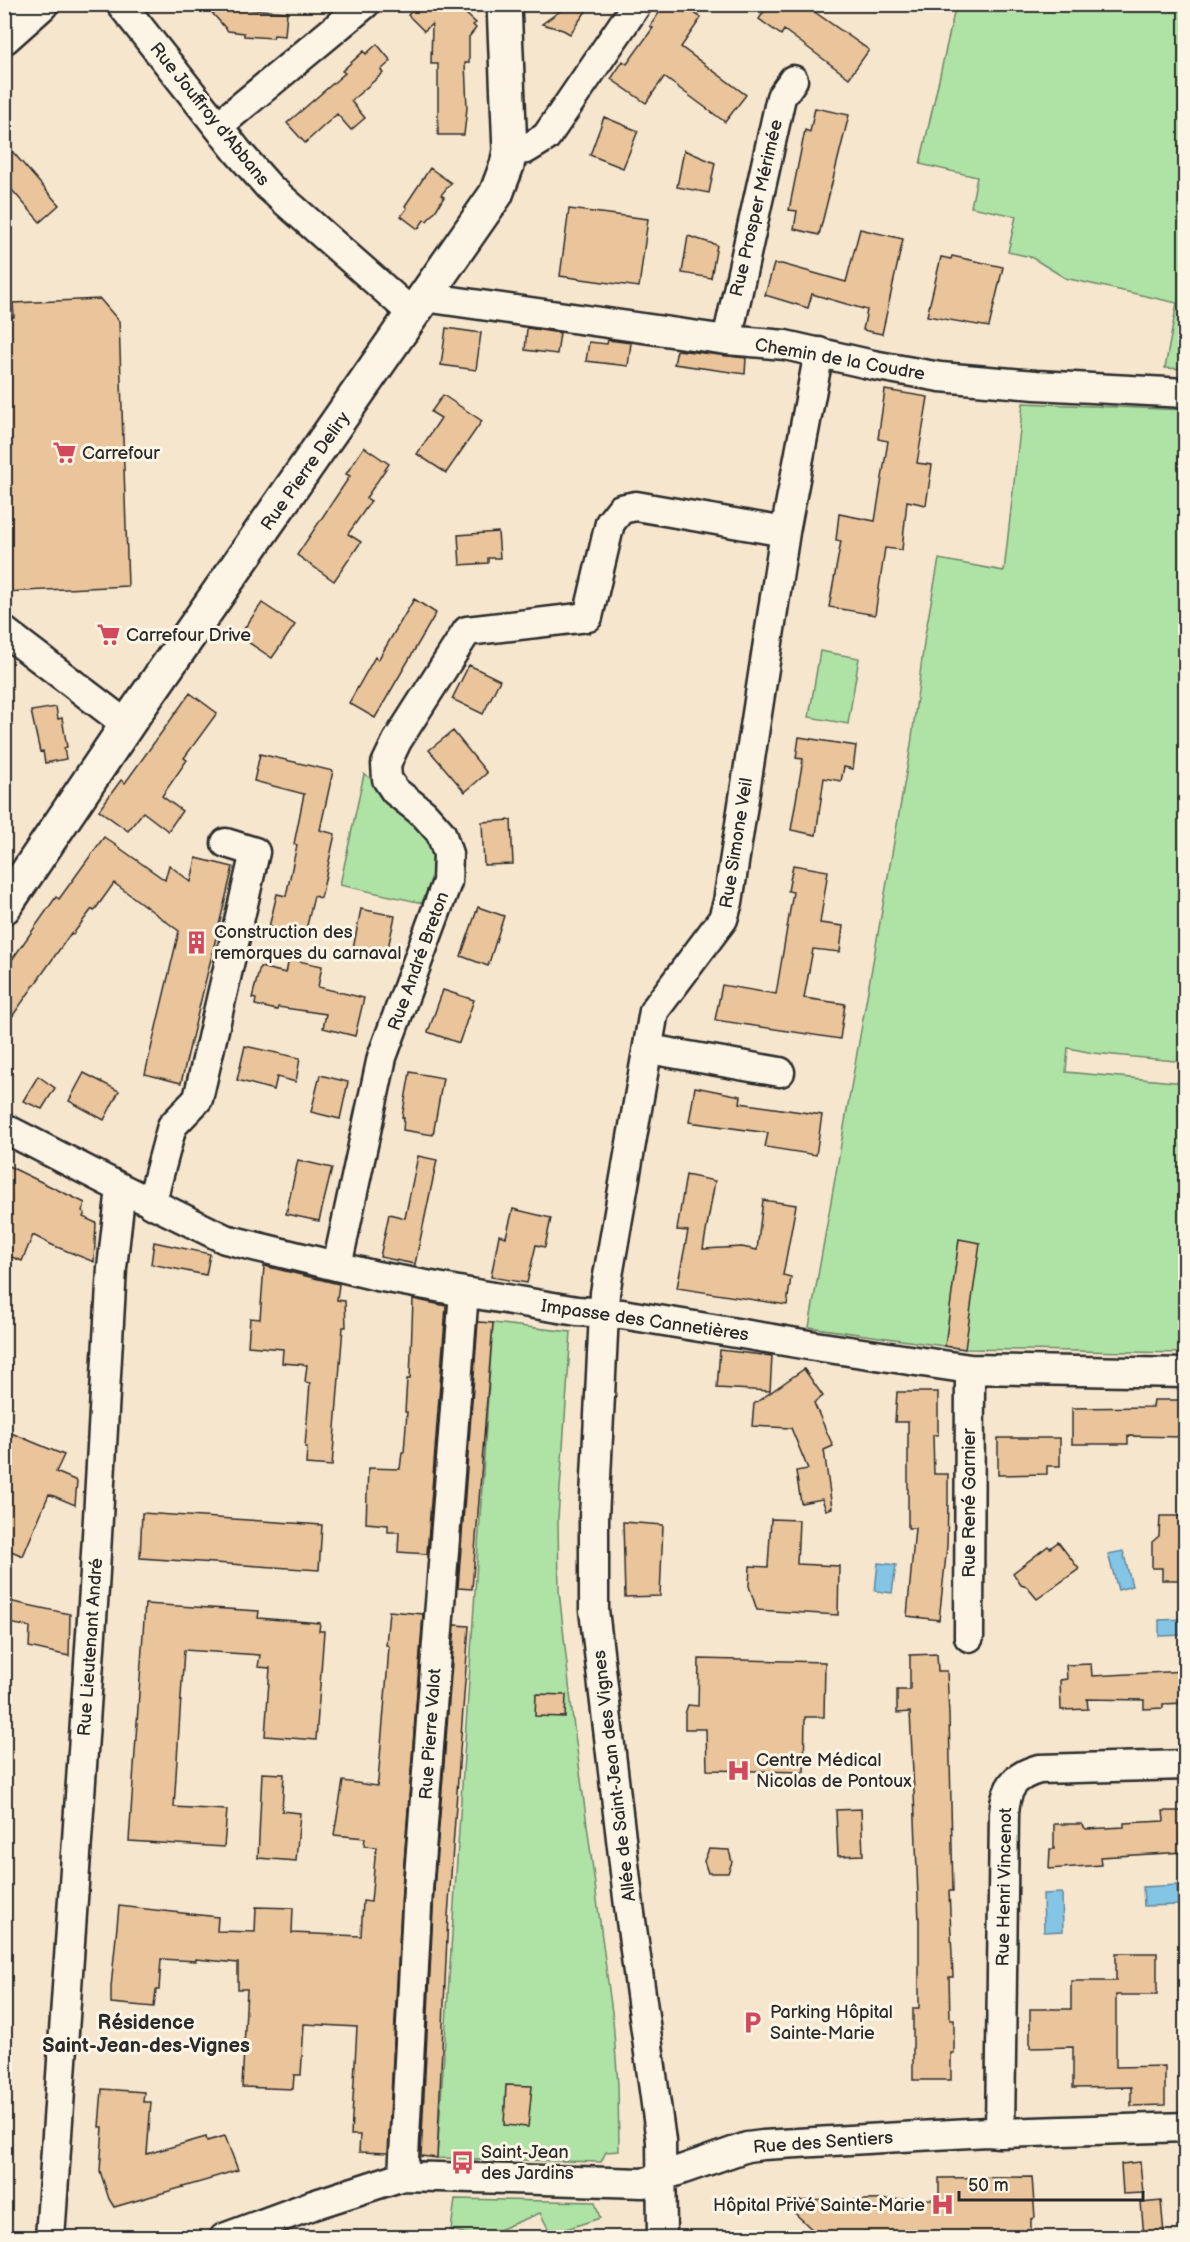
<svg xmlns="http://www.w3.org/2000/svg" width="1190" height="2242" viewBox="0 0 1190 2242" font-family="'Balsamiq Sans',sans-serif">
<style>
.green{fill:#aee3a5;stroke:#6c8768;stroke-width:1.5}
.water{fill:#84c5e5;stroke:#60879b;stroke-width:1.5}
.building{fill:#eac49a;stroke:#2b2b2b;stroke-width:1.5}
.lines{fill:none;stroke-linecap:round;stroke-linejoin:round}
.street-casing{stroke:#2b2b2b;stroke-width:33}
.secondary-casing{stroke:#2b2b2b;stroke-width:38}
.street{stroke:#fcf5e5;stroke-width:28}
.secondary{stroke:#fcf5e5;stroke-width:33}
.labels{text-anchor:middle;stroke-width:6;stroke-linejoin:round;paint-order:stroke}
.street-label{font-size:18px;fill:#2b2b2b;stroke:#fcf5e5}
.poi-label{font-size:18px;fill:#2b2b2b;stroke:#fcf5e5;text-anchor:start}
.neighbourhood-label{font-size:20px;font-weight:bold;fill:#2b2b2b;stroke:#fcf5e5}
</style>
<rect width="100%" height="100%" fill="#f7e6ce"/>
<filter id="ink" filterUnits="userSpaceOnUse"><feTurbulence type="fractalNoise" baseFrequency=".0167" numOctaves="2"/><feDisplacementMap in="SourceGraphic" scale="12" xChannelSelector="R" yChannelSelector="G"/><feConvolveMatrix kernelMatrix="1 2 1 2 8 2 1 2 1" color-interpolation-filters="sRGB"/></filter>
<g filter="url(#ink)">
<path class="green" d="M 956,4 L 1185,5 L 1185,369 L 1165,368 L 1177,303 L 1065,278 L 1031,257 L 1008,252 L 1016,216 L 971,207 L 977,177 L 920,164 Z
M 1023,403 L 1185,410 L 1185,1062 L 1093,1053 L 1068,1048 L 1066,1072 L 1185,1083 L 1185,1353 L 965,1349 L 809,1327 L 911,745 L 925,635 L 939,559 L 1004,571 Z
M 820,651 L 859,658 L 848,724 L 809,717 Z
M 364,774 C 400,798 440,817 434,868 C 433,880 426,892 422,903 L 340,885 Z
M 493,1323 L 571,1332 L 558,1518 L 559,1591 L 572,1712 L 613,2020 L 618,2085 L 619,2151 L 606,2152 L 601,2162 L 437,2158 Z
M 455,2199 L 595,2202 L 600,2218 L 551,2234 L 540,2213 L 481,2237 L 451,2230 Z"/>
<path class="water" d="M 1123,1551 L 1132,1586 L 1118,1590 L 1108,1554 Z
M 878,1563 L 896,1565 L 892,1593 L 875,1591 Z
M 1185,1619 L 1185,1635 L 1159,1636 L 1159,1620 Z
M 1177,1885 L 1178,1905 L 1144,1906 L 1143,1887 Z
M 1062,1893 L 1063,1931 L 1044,1932 L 1043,1894 Z"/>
<path class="building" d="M 419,4 L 455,4 L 476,23 L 473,25 L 476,28 L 469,37 L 469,63 L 465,63 L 467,108 L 464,135 L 438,135 L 438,64 L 431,64 L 432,24 L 424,31 L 408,15 Z
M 570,4 L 591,4 L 570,34 L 563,30 L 542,24 Z
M 665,4 L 682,4 L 701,18 L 681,47 L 746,95 L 725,122 L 664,77 L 646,103 L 611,79 L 623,61 L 627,64 L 653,28 L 650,26 Z
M 769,4 L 803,4 L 869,50 L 849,78 L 784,30 L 781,35 L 759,19 Z
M 206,6 L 287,12 L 285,36 L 274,35 L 273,38 L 244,36 L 244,33 L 228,31 Z
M 377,44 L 391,61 L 381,70 L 383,73 L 351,101 L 365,118 L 351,130 L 337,114 L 305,143 L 287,123 L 345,73 L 342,71 L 364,51 L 366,54 Z
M 815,108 L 849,115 L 819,235 L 794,229 L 797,211 L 789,210 L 805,130 L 810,132 Z
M 604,117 L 638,131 L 623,168 L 590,155 Z
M 4,142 L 59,205 L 40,222 L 4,181 Z
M 684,150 L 715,163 L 709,193 L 677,187 Z
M 430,168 L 451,183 L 441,195 L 444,197 L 436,210 L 427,221 L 424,220 L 418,229 L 401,216 L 407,208 L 405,206 Z
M 569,209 L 648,219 L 639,287 L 560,276 Z
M 860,229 L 903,239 L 882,334 L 863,330 L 867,310 L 812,294 L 808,308 L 765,295 L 774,264 L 782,264 L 846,282 Z
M 688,236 L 717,245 L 711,278 L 682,273 Z
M 952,256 L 1003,267 L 989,327 L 927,316 L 941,257 L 951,259 Z
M 100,299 L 119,321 L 128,586 L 4,592 L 4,317 L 14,317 L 13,303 Z
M 446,328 L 481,333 L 476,370 L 441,365 Z
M 527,328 L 560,333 L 557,354 L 525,350 Z
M 608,340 L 631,343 L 628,366 L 586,361 L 589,342 L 607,344 Z
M 677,350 L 746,358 L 745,374 L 674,364 Z
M 885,390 L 928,397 L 917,463 L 932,465 L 926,505 L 907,501 L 902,550 L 885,548 L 875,615 L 829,607 L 841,541 L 836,540 L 839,514 L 875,521 L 888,441 L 878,439 Z
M 443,395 L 482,421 L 446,473 L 417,454 L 441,418 L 431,412 Z
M 364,447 L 389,464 L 366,498 L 371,501 L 348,534 L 361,542 L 334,581 L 297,555 L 350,476 L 346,474 Z
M 498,532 L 500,558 L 488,558 L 488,563 L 460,565 L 458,535 Z
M 414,599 L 436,613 L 375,718 L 349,703 L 375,657 L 378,660 Z
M 262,603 L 295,625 L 272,658 L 239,636 Z
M 469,665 L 500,680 L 483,714 L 452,699 Z
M 190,693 L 217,713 L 184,758 L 187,760 L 162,796 L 182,811 L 168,831 L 143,812 L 128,831 L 99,810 L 121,780 L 125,783 Z
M 56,707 L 58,719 L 62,718 L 67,747 L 64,748 L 66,759 L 45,763 L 43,751 L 40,752 L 31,711 Z
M 453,731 L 487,773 L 465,792 L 429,750 Z
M 799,737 L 856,746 L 853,769 L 844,767 L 841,781 L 824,778 L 816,835 L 791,830 L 803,759 L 796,758 Z
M 260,754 L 333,771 L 320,830 L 335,834 L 321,898 L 314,896 L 305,934 L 269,927 L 277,894 L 286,896 L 297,845 L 294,844 L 304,794 L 254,781 Z
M 511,820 L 513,864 L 484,865 L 482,822 Z
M 104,837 L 165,880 L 169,865 L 191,882 L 196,858 L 233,867 L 181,1083 L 145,1074 L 179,931 L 114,883 L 94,911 L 92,909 L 73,934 L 71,933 L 4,1028 L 4,971 L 56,897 L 59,899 Z
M 793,865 L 828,871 L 820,923 L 843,926 L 840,952 L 813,949 L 804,998 L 845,1004 L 840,1039 L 715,1020 L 722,985 L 776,994 L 793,892 L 788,891 Z
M 478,907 L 504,916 L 488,966 L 461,956 Z
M 361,909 L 395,916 L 386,957 L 353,949 Z
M 289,959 L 322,966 L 318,987 L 364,998 L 355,1036 L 323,1028 L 326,1014 L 278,1007 L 277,1010 L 255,1005 L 256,999 L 252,998 L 260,967 L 286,973 Z
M 443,990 L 474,1000 L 459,1043 L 428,1032 Z
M 245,1046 L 300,1058 L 296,1082 L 277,1077 L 274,1090 L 237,1080 Z
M 410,1072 L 443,1078 L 433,1135 L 403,1130 L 404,1118 L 402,1117 Z
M 84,1073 L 119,1091 L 104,1120 L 69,1101 Z
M 320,1075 L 348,1082 L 340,1119 L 311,1112 Z
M 38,1076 L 55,1088 L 42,1109 L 23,1101 Z
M 695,1087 L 741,1096 L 740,1103 L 822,1115 L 816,1155 L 765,1147 L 768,1133 L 689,1122 Z
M 418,1156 L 437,1160 L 415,1264 L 380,1257 L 389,1214 L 405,1218 Z
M 298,1160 L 332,1168 L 319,1221 L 286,1214 Z
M 4,1164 L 85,1203 L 82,1211 L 85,1213 L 83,1217 L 96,1223 L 94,1262 L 52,1245 L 33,1235 L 22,1261 L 4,1254 Z
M 686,1175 L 715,1181 L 703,1249 L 742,1247 L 757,1250 L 763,1200 L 796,1205 L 783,1275 L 791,1277 L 787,1305 L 677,1288 L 688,1231 L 677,1230 Z
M 513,1209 L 551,1218 L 545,1247 L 536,1245 L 527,1283 L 491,1277 L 499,1235 L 506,1237 Z
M 959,1239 L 980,1243 L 965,1349 L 945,1346 Z
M 154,1242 L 210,1254 L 206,1275 L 151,1264 Z
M 264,1266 L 339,1284 L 337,1300 L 345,1301 L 346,1327 L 343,1327 L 332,1466 L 306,1464 L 307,1447 L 305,1447 L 310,1383 L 305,1382 L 307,1365 L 282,1363 L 283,1349 L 248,1346 L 250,1318 L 260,1319 Z
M 413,1299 L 446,1306 L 427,1554 L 398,1552 L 399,1532 L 388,1532 L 388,1525 L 366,1523 L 368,1468 L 400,1469 L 402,1452 L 404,1452 L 407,1412 L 405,1412 L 407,1379 L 410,1379 Z
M 478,1322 L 493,1323 L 472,1589 L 458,1588 Z
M 720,1350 L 772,1356 L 770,1391 L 717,1388 Z
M 804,1369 L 823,1396 L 814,1403 L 833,1446 L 824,1450 L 832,1508 L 826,1510 L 822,1499 L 801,1503 L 796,1471 L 808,1469 L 791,1428 L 752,1426 L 754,1404 Z
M 897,1392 L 938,1392 L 938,1435 L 933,1435 L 934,1474 L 948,1474 L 948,1501 L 947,1546 L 939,1620 L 907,1616 L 915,1528 L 908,1528 L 908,1422 L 895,1422 Z
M 1154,1400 L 1185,1400 L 1185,1437 L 1128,1436 L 1128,1444 L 1072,1444 L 1072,1408 L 1153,1407 Z
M 4,1430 L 64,1455 L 56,1472 L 77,1481 L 75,1505 L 49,1494 L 23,1556 L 4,1548 Z
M 998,1438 L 1060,1438 L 1060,1466 L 1047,1466 L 1047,1474 L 998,1475 Z
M 142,1513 L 322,1525 L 319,1570 L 140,1558 Z
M 1160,1516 L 1185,1516 L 1185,1580 L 1162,1580 L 1162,1568 L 1152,1568 L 1152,1542 L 1159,1536 Z
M 771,1519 L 799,1520 L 797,1564 L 839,1566 L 838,1615 L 757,1610 L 749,1586 L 750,1566 L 768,1567 Z
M 623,1522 L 663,1525 L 660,1596 L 625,1597 Z
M 1058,1542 L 1079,1569 L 1037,1599 L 1027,1587 L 1021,1585 L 1013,1573 L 1048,1546 L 1050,1548 Z
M 4,1600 L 70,1614 L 69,1656 L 29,1647 L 30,1627 L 4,1622 Z
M 145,1604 L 259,1611 L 258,1618 L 320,1623 L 319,1631 L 324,1631 L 316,1740 L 265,1736 L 270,1668 L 258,1667 L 260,1655 L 184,1650 L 174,1807 L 227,1810 L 224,1847 L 129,1841 Z
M 389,1611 L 423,1614 L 402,1888 L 388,2153 L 359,2152 L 360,2135 L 351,2135 L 357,2027 L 304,2024 L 301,2075 L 294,2075 L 293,2089 L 242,2087 L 247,1989 L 238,1989 L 238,1963 L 196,1959 L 196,1961 L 161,1959 L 159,1990 L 156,1990 L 154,2007 L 111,2003 L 111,1987 L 119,1906 L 218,1917 L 217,1931 L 255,1932 L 256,1907 L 293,1908 L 292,1933 L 361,1936 L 363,1901 L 371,1902 L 376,1847 L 364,1846 L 365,1838 L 334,1835 L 343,1781 L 377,1786 L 378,1781 L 387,1674 L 389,1646 L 386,1645 Z
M 455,1625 L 469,1626 L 448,1916 L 437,2158 L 421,2156 L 434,1890 Z
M 937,1654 L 938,1671 L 947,1671 L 949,1715 L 953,1891 L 949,1891 L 953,1977 L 949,1977 L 950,2020 L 954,2020 L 954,2053 L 951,2053 L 951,2080 L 913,2080 L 913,2008 L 919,2008 L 919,1922 L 914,1793 L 910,1712 L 897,1713 L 897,1690 L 910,1690 L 910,1655 Z
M 699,1659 L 825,1662 L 824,1717 L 805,1717 L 804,1772 L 707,1770 L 706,1729 L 685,1729 L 685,1714 L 688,1705 L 698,1706 Z
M 1091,1664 L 1092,1676 L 1185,1671 L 1185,1703 L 1163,1704 L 1163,1708 L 1144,1709 L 1144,1700 L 1087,1699 L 1088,1709 L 1061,1710 L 1060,1680 L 1067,1679 L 1066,1665 Z
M 536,1694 L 566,1695 L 565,1717 L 535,1716 Z
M 262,1773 L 284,1774 L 282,1811 L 300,1813 L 296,1861 L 258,1858 Z
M 861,1809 L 863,1855 L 838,1856 L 836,1810 Z
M 1163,1811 L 1185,1811 L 1185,1852 L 1100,1857 L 1101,1865 L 1049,1869 L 1050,1849 L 1054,1849 L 1054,1824 L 1081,1824 L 1086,1829 L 1124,1827 L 1124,1823 L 1164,1821 Z
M 709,1849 L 729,1850 L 732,1862 L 728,1873 L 708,1873 L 704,1861 Z
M 1116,1953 L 1157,1953 L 1157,1995 L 1116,1995 L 1116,2067 L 1165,2066 L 1165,2105 L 1131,2106 L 1131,2087 L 1073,2088 L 1073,2047 L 1030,2048 L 1030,2009 L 1071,2009 L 1071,1981 L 1116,1981 Z
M 506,2085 L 532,2086 L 528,2127 L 504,2125 Z
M 102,2089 L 144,2092 L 143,2102 L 151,2102 L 147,2154 L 206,2137 L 207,2141 L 225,2136 L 238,2170 L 211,2178 L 211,2179 L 114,2207 L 109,2199 L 100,2171 L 103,2127 L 99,2127 Z
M 1140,2162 L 1143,2193 L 1123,2194 L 1121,2164 Z
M 1032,2177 L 1035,2218 L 1031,2219 L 1031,2238 L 821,2238 L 782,2201 L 939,2199 L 939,2178 Z
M 1161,2201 L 1164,2234 L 1144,2236 L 1141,2203 Z"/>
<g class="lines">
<defs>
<path id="street" d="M 121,4 L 238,152 L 269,187 L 413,314
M 218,126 L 365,4
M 510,151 L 526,149 L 546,137 L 637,4
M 424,297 L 727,340 L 785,345 L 873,365 L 940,377 L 1036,385 L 1186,393
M 727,340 L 781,97 L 793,80
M 4,631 L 127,725
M 649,1049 L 780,1072
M 4,1128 L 121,1188 L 112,1268 L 94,1589 L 50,2238
M 121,1188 L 225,1239 L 377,1276 L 464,1292 L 577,1311 L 622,1314 L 815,1346 L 970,1369 L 1186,1373
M 151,1204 L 172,1126 L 198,1099 L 255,852 L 226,843
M 337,1266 L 382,1057 L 447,882 L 448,854 L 441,833 L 424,814 L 395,791 L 387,779 L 386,764 L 397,741 L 467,631 L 588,617 L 610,523 L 621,509 L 636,506 L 785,532
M 969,1637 L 970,1369
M 1000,2133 L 1004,1813 C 1006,1787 1014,1776 1039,1769 L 1186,1765
M 403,2176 L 418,1889 L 464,1292
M 224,2238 L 313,2205 L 403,2176 L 643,2183 L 747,2147 L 763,2145 L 987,2132 L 1000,2133 L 1186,2127
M 662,2238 L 661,2141 L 629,1906 L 594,1610 L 594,1518 L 605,1293 L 654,1011 L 723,919 L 728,902 L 785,532 L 819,352"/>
<path id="secondary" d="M 4,37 L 41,4
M 4,907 L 137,710 L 496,194 L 507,165 L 510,151 L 504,4"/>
</defs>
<use href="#street" class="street-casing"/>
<use href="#secondary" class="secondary-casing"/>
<use href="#street" class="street"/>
<use href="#secondary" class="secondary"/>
</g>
</g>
<defs>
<symbol id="supermarket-bare" viewBox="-9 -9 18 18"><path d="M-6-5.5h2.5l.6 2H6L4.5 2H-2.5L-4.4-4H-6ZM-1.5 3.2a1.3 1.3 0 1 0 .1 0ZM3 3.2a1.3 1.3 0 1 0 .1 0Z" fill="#d1495b" stroke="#fcf5e5" stroke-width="2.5" paint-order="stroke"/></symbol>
<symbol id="building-bare" viewBox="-9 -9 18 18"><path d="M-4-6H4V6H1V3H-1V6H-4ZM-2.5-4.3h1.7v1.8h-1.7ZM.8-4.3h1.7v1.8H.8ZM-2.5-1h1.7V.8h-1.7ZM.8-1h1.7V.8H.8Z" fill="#d1495b" stroke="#fcf5e5" stroke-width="2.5" paint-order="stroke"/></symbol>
<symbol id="hospital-bare" viewBox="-9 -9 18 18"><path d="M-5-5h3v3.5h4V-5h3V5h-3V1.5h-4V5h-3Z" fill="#d1495b" stroke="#fcf5e5" stroke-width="2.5" paint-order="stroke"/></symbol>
<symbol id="parking-bare" viewBox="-9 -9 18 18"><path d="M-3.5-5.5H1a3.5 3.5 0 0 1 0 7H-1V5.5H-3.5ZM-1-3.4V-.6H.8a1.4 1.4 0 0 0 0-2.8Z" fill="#d1495b" stroke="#fcf5e5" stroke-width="2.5" paint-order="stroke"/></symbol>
<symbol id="bus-bare" viewBox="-9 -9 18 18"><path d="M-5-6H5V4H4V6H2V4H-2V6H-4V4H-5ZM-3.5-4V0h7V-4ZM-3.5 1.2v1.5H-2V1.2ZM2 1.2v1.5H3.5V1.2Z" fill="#d1495b" stroke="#fcf5e5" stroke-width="2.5" paint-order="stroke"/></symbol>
</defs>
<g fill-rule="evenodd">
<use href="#supermarket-bare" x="48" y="436" width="33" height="33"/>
<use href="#supermarket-bare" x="92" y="618" width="33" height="33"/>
<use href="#building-bare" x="180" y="926" width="33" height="33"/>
<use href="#hospital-bare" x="722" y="1754" width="33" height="33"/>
<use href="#parking-bare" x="736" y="2006" width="33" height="33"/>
<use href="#bus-bare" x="446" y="2146" width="33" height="33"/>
<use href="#hospital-bare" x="926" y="2188" width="33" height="33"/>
</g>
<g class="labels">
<g class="street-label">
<text transform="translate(210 114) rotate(51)" y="6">Rue Jouffroy d'Abbans</text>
<text transform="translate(756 208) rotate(-77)" y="6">Rue Prosper Mérimée</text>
<text transform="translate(840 359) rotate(10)" y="6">Chemin de la Coudre</text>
<text transform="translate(305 471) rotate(-55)" y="6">Rue Pierre Deliry</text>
<text transform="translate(736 843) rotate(-81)" y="6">Rue Simone Veil</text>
<text transform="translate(418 961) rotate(-70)" y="6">Rue André Breton</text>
<text transform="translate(645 1320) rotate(8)" y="6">Impasse des Cannetières</text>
<text transform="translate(969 1503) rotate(-90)" y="6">Rue René Garnier</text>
<text transform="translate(90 1647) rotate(-86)" y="6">Rue Lieutenant André</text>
<text transform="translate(430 1734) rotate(-86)" y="6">Rue Pierre Valot</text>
<text transform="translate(614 1776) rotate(-97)" y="6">Allée de Saint-Jean des Vignes</text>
<text transform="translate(1004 1887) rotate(-89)" y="6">Rue Henri Vincenot</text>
<text transform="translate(823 2142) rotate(-4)" y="6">Rue des Sentiers</text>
</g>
<g class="poi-label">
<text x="82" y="459">Carrefour</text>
<text x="126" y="641">Carrefour Drive</text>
<text x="214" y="938">Construction des<tspan x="214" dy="21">remorques du carnaval</tspan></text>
<text x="756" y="1766">Centre Médical<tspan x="756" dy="21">Nicolas de Pontoux</tspan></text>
<text x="770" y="2018">Parking Hôpital<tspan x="770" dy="21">Sainte-Marie</tspan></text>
<text x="481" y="2158">Saint-Jean<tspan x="481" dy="21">des Jardins</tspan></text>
<text x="925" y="2211" text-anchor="end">Hôpital Privé Sainte-Marie</text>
</g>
<g class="neighbourhood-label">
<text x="146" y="2029">Résidence<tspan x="146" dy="23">Saint-Jean-des-Vignes</tspan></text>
</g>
</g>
<rect width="1190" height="2242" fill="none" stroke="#fcf5e5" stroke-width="24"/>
<rect x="12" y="12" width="1166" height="2218" fill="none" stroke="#2b2b2b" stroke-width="2" filter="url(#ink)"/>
<path d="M959 2191v9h184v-9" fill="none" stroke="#2b2b2b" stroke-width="3"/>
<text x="968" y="2191" font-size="18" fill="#2b2b2b" stroke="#fcf5e5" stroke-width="4.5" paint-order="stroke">50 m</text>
</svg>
